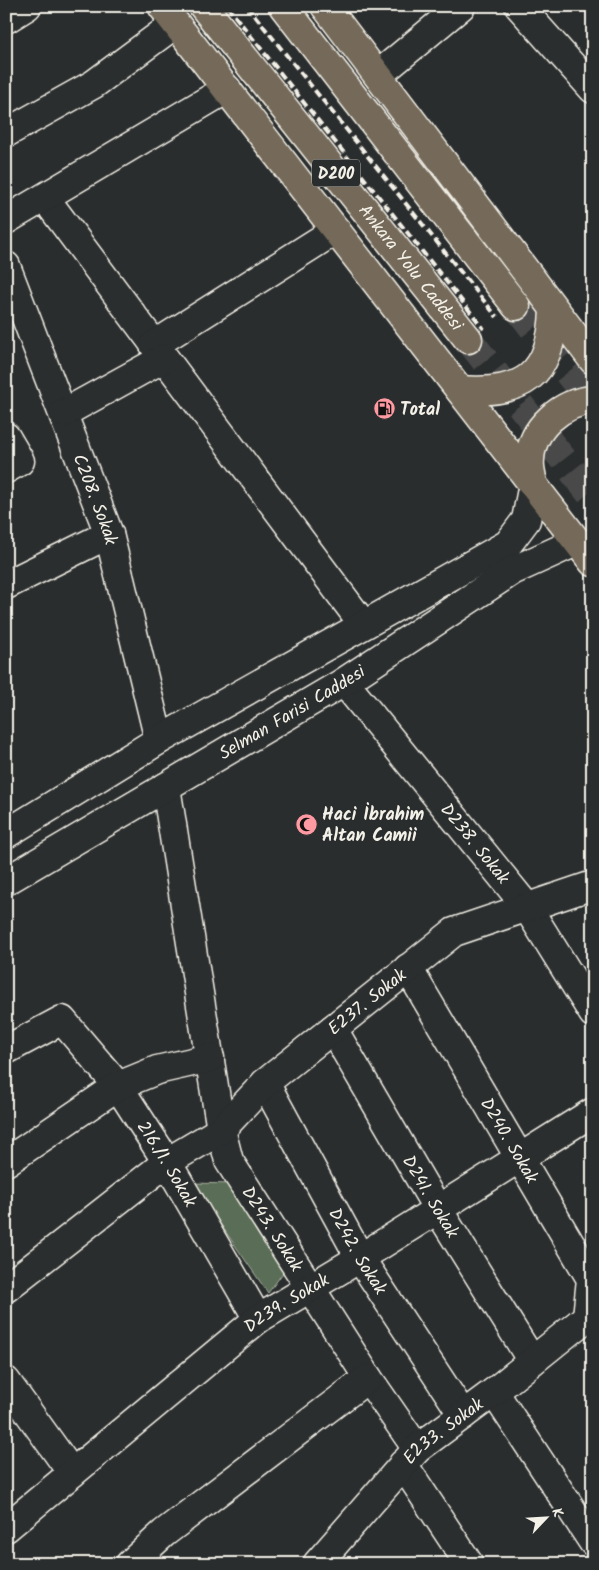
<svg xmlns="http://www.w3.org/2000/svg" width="599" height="1570" viewBox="0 0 599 1570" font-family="Kalam,sans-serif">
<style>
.green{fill:#5a6d57;stroke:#a7afa0}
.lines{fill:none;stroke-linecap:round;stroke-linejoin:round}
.trunk-tunnel{stroke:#484a4a;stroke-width:28;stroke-dasharray:28 14;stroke-linecap:butt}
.minor-casing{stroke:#f4f1e8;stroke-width:31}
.secondary-casing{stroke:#f4f1e8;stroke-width:31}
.trunk-casing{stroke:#f4f1e8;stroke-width:31}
.minor{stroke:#2a2d2e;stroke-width:28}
.secondary{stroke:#2a2d2e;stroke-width:28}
.trunk{stroke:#746a5a;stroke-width:28}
.rail{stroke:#f4f1e8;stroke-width:4;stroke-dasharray:8 4;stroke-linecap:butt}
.labels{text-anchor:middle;stroke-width:4;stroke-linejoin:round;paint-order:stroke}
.shield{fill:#2a2d2e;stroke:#b7b6b0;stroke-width:1}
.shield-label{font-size:16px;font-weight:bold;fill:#f4f1e8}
.street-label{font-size:18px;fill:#f4f1e8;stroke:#2a2d2e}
.poi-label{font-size:18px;font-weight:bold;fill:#f4f1e8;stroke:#2a2d2e;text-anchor:start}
</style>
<rect width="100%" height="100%" fill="#2a2d2e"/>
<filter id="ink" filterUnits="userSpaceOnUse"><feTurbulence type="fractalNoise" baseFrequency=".02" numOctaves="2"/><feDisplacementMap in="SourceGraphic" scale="10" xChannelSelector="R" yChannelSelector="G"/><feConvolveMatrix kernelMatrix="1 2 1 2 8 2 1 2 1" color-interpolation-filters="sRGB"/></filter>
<g filter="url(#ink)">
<path class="green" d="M 192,1183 L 231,1184 L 288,1266 L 268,1293 Z"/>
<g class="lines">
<path class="trunk-tunnel" d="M 516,306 L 593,405
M 468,339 L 593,497"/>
<defs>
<g id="minor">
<path d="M 519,6 L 593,89"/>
<path d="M 6,19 L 27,6"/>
<path d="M 378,75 L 461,6"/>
<path d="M 6,133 L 94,84 L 175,24"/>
<path d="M 45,198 L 363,624"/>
<path d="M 6,220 L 227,89"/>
<path id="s1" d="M 6,266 L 109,534 L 159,740"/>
<path d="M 154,345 L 336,230"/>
<path d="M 64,413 L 164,358"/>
<path d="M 6,437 L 20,461 L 6,469"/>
<path d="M 6,585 L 109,534"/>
<path id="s2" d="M 344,682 L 527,907 L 593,1013"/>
<path id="s3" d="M 166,787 L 221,1130 L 229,1161 L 368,1378 L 417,1449"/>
<path id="s4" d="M 408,968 L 591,1279 L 587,1317"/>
<path id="s5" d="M 333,1029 L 437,1208 L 532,1361"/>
<path id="s6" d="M 6,1050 L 62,1020 L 118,1086 L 167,1162 L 258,1319"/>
<path id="s7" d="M 265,1083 L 360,1258 L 463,1415"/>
<path d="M 6,1162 L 118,1086 L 157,1070 L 210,1058"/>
<path id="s8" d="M 6,1288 L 167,1162 L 221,1130 L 265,1083 L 454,932 L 593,885"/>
<path d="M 6,1381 L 72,1473"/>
<path d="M 494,1392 L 593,1542"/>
<path d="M 403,1464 L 469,1564"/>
<path id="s9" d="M 6,1528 L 258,1319 L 360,1258 L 593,1112"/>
<path d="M 130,1564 L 164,1533 L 368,1378"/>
<path id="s10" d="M 317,1564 L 417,1449 L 494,1392 L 587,1317"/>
</g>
<g id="secondary">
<path d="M 6,834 L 159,740 L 508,544 L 526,520 L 533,484"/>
<path id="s11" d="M 6,881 L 344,682 L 512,571 L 576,542"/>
</g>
<g id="trunk">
<path d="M 162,6 L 593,562"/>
<path id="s12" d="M 203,6 L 468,339"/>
<path d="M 283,6 L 516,306"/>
<path d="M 325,6 L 593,360"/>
<path d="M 460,390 C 523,395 551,376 554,311"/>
<path d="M 533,484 C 532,476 529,468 530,460 C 531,428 562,402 593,400"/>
</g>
</defs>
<use href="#minor" class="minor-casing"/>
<use href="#secondary" class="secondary-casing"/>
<use href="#trunk" class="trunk-casing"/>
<use href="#minor" class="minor"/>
<use href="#secondary" class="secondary"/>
<use href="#trunk" class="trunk"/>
<path class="rail" d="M 227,6 L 484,329
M 247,6 L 497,317"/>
</g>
</g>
<defs>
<symbol id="fuel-disc" viewBox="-11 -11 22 22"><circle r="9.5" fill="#ff9aa2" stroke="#2a2d2e"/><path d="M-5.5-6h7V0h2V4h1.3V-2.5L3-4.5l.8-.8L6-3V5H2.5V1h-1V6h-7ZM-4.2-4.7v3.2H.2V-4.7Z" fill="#111"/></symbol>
<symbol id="mosque-disc" viewBox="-11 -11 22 22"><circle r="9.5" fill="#ff9aa2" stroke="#2a2d2e"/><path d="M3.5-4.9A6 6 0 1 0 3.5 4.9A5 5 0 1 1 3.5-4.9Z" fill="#111"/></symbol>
</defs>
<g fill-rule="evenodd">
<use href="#fuel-disc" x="372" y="396" width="25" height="25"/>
<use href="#mosque-disc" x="294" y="812" width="25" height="25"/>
</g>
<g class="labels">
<rect class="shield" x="312" y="159.5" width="48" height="27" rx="4"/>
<g class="shield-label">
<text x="336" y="179">D200</text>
</g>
<g class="street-label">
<text dy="6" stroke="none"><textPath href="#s12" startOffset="334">Ankara Yolu Caddesi</textPath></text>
<text dy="6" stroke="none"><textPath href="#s1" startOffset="250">C208. Sokak</textPath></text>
<text dy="6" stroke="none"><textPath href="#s11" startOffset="332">Selman Farisi Caddesi</textPath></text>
<text dy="6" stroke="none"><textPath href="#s2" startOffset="208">D238. Sokak</textPath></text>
<text dy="6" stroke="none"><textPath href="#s8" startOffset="462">E237. Sokak</textPath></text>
<text dy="6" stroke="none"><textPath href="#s4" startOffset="200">D240. Sokak</textPath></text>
<text dy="6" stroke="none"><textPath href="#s6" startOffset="242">216./1. Sokak</textPath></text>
<text dy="6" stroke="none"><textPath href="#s5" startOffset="194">D241. Sokak</textPath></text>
<text dy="6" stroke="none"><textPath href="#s3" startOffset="460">D243. Sokak</textPath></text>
<text dy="6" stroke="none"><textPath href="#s7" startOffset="192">D242. Sokak</textPath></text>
<text dy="6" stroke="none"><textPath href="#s9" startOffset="360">D239. Sokak</textPath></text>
<text dy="6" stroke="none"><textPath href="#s10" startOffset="184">E233. Sokak</textPath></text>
</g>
<g class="poi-label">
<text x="400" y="415">Total</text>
<text x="322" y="820">Haci İbrahim<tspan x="322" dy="21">Altan Camii</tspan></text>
</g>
</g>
<rect width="599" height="1570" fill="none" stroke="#2a2d2e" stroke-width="25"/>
<rect x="12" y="12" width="574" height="1545" fill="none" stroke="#f4f1e8" stroke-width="2" filter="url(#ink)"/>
<g transform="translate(546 1518) rotate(65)" stroke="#2a2d2e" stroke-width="4" paint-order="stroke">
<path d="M0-4L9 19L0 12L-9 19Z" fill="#f4f1e8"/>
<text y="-8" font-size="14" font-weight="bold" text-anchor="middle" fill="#f4f1e8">K</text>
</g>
</svg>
